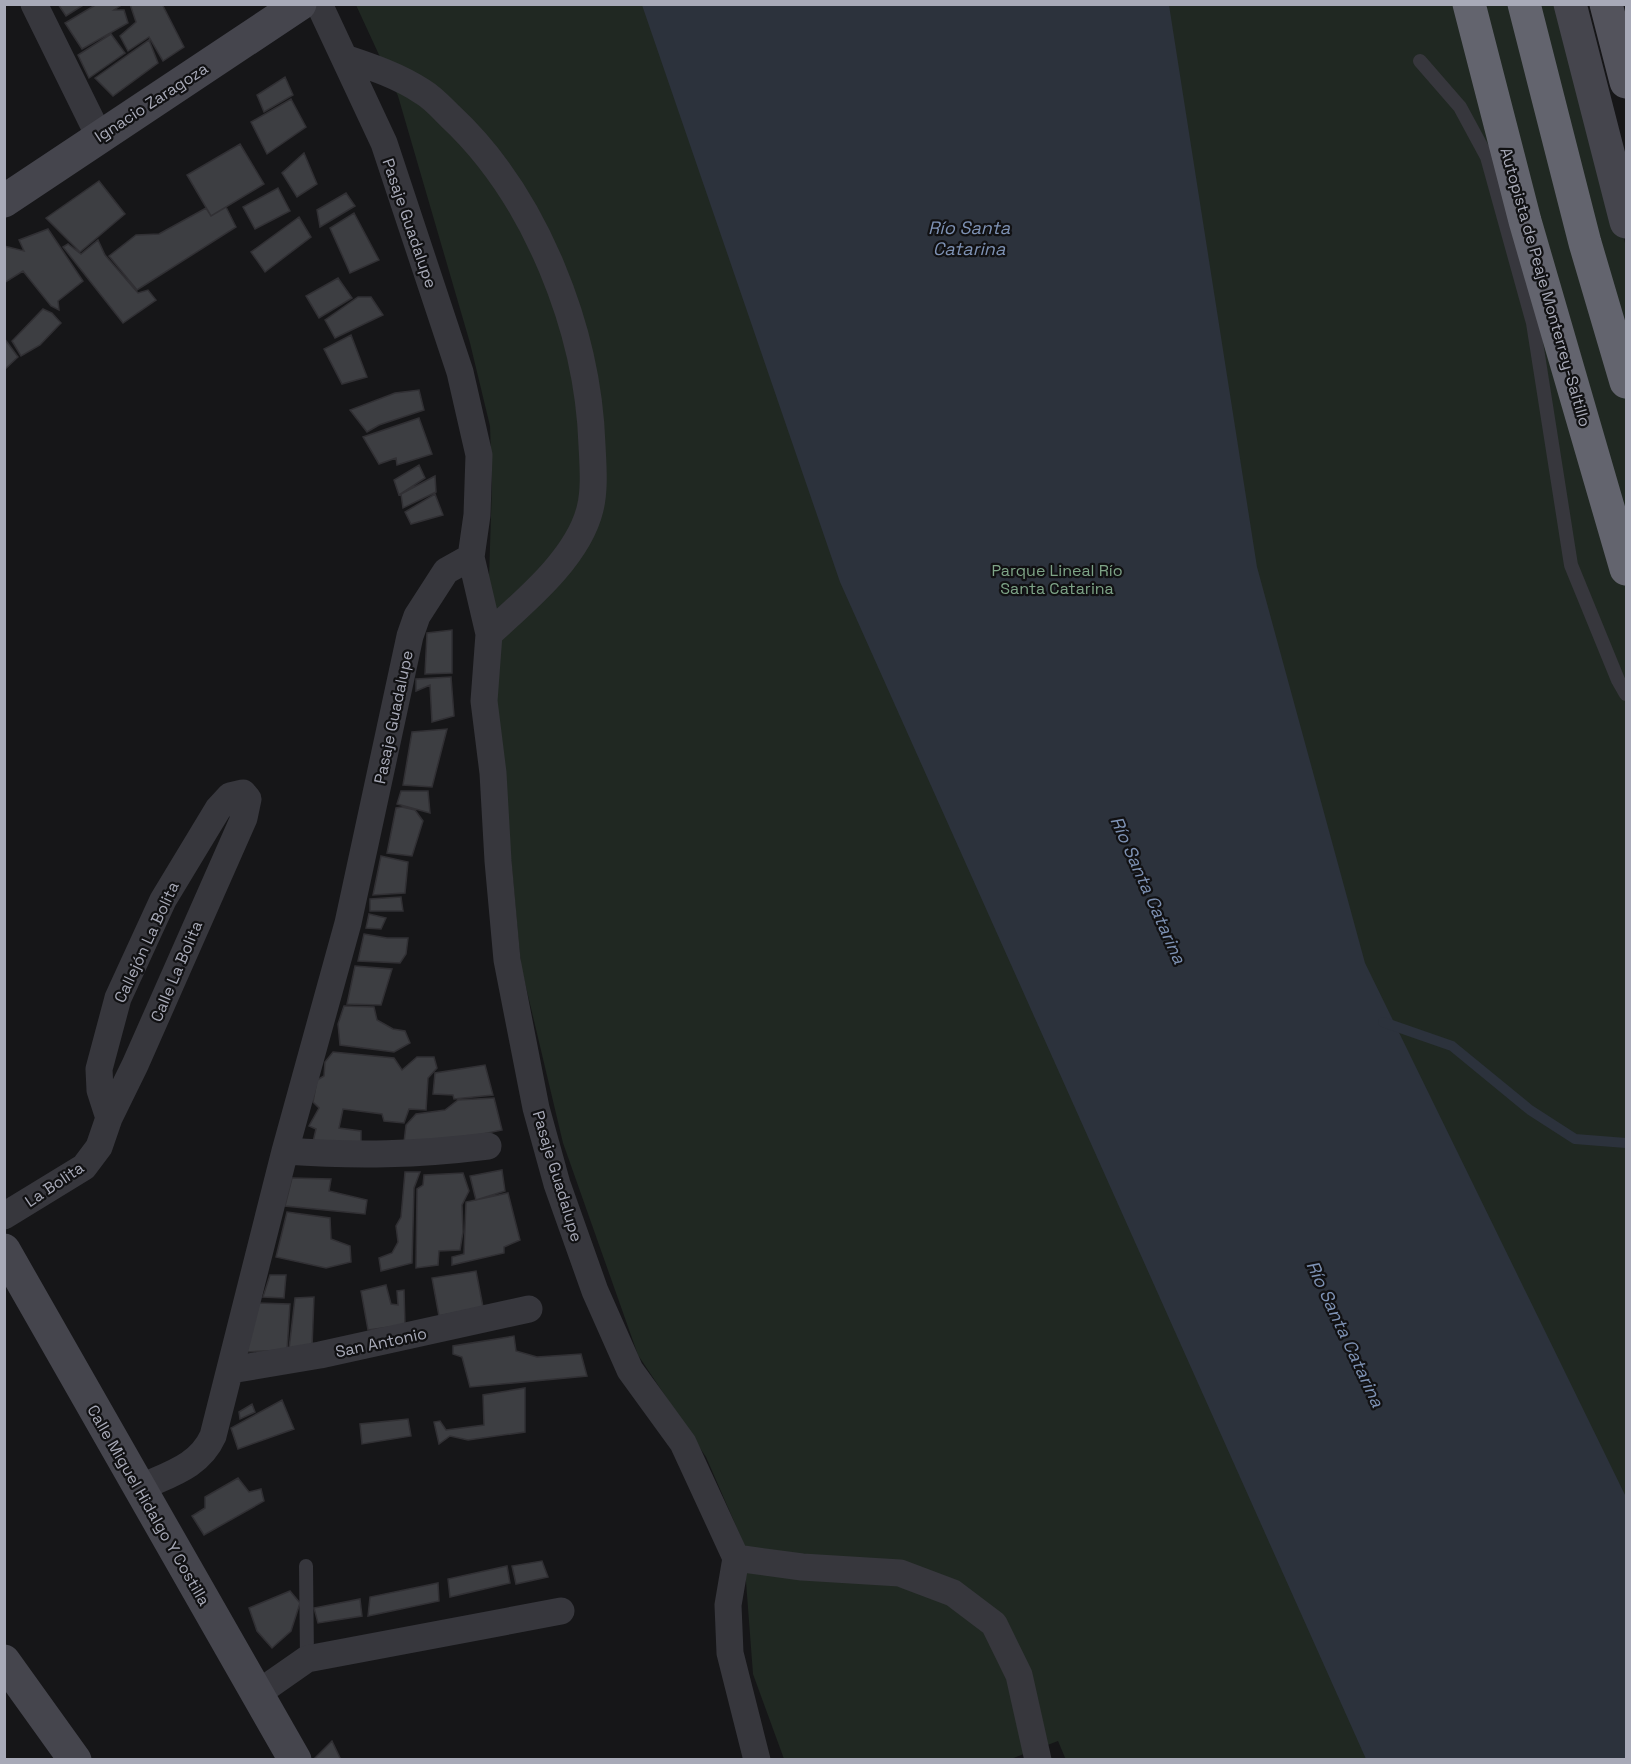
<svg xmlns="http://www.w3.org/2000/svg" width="1631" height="1764" viewBox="0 0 1631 1764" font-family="'Space Grotesk',sans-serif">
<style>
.green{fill:#202822}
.water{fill:#2c323c}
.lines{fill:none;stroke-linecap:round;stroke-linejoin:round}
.stream{stroke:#2c323c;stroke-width:10}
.building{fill:#3d3e42;stroke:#313034;stroke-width:1.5}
.lane{stroke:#37373d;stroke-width:14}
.street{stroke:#37373d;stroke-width:27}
.secondary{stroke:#45454d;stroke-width:33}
.primary{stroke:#53535c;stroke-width:33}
.highway{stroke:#63646e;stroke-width:33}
.labels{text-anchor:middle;stroke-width:4.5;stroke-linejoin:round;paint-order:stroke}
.street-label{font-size:16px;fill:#a8aab8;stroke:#111113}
.park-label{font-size:16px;fill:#7ea487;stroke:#111113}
.water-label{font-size:18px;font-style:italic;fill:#7e92b4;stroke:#111113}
</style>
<rect width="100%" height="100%" fill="#161618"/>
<path class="green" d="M 356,5 L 1576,5 L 1626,248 L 1626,1759 L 1066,1760 L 1058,1741 L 1011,1759 L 784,1759 L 753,1674 L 743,1542 L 706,1457 L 638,1355 L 563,1143 L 521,966 L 488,609 L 492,484 L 490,426 L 470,343 L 398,96 Z"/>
<path class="water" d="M 642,5 L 1169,5 L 1257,567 L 1365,963 L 1626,1497 L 1626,1759 L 1366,1759 L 840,582 Z"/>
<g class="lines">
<path class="stream" d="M 1383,1022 L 1452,1046 L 1530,1110 L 1575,1139 L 1626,1143"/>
</g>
<path class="building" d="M 58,4 L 85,4 L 66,16 Z
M 97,4 L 123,4 L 114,10 L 124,10 L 128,23 L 82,49 L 65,23 Z
M 130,4 L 162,4 L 184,47 L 163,61 L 149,37 L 128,51 L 120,36 L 136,22 Z
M 111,34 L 125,53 L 89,78 L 78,55 Z
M 149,40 L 158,63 L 113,96 L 95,78 Z
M 285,77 L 293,95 L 264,112 L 257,95 Z
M 291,99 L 306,127 L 267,154 L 251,122 Z
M 240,144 L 264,184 L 211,216 L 187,175 Z
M 304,153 L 317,184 L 297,197 L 282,173 Z
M 99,181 L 125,214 L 80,252 L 46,218 Z
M 278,188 L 290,211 L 255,229 L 243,207 Z
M 346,193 L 355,206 L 320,227 L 317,210 Z
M 226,207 L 236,227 L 137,290 L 109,256 L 136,235 L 159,234 L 206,208 L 211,216 Z
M 354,213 L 379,260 L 350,273 L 330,228 Z
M 299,217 L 311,237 L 265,272 L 251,252 Z
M 48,229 L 83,281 L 58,301 L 59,310 L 51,306 L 23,271 L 4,283 L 4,246 L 24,251 L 19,240 Z
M 98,240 L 105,255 L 138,293 L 148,290 L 156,300 L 123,323 L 63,247 L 68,244 L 81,254 Z
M 338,278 L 352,298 L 319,318 L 306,296 Z
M 358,297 L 371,297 L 383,315 L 335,338 L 325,320 Z
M 43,309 L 52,313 L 61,323 L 40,345 L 21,356 L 12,341 Z
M 351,335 L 367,377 L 342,384 L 324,349 Z
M 4,338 L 18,357 L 4,370 Z
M 419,390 L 424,410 L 379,425 L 367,432 L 350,410 L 395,393 Z
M 419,418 L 432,454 L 397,465 L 396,458 L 379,464 L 363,437 Z
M 419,465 L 425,478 L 399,495 L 394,480 Z
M 435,476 L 436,492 L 403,508 L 401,494 Z
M 435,494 L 443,515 L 411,524 L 405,512 Z
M 452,630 L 452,673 L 425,674 L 427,633 Z
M 451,677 L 454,716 L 432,722 L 430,685 L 416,691 L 416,679 Z
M 447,729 L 432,787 L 403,785 L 412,732 Z
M 401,791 L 428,791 L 430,813 L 397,804 Z
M 402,807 L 415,810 L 423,821 L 412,856 L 387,853 L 396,808 Z
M 381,856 L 408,862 L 405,893 L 373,895 Z
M 401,897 L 403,911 L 370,911 L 370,899 Z
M 369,914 L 386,918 L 381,929 L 366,928 Z
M 364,934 L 387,938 L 408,938 L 406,954 L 400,963 L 358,961 Z
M 355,966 L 392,969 L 381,1005 L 347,1004 Z
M 344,1006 L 374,1007 L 377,1020 L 393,1029 L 405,1031 L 410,1043 L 394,1052 L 340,1045 L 338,1024 Z
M 333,1052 L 394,1058 L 402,1070 L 417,1057 L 434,1057 L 437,1068 L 428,1078 L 426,1110 L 409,1109 L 404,1123 L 384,1121 L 382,1114 L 343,1109 L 339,1128 L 361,1131 L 361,1148 L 312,1146 L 316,1129 L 309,1126 L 319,1108 L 313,1102 L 317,1080 L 324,1076 L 325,1062 Z
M 485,1065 L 493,1095 L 454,1099 L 453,1095 L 433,1094 L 435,1073 Z
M 494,1098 L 502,1130 L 403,1151 L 406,1125 L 416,1114 L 445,1110 L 458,1100 Z
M 502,1170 L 505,1191 L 476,1200 L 470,1176 Z
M 405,1172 L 420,1172 L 414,1188 L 412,1263 L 381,1271 L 379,1258 L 392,1253 L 398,1242 L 396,1226 L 401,1217 Z
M 463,1173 L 469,1191 L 462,1205 L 463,1232 L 460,1250 L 439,1251 L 438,1265 L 416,1268 L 417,1189 L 423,1185 L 424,1175 Z
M 292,1178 L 331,1179 L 329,1191 L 367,1200 L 365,1214 L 285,1206 Z
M 508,1193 L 520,1240 L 504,1247 L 504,1253 L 452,1265 L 452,1257 L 464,1254 L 466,1202 Z
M 287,1212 L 330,1218 L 331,1239 L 350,1246 L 351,1262 L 326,1268 L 276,1257 Z
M 476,1271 L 483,1307 L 439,1316 L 432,1278 Z
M 270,1275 L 286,1275 L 284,1298 L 263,1297 Z
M 386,1285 L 391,1304 L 398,1305 L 397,1291 L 404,1290 L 405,1325 L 368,1330 L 361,1291 Z
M 314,1297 L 312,1347 L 289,1349 L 295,1298 Z
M 257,1303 L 290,1304 L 287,1350 L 245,1352 Z
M 514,1336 L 516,1351 L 537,1357 L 581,1354 L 587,1376 L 470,1387 L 462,1357 L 453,1354 L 453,1346 Z
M 525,1388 L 525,1432 L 468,1440 L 450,1436 L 439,1444 L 434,1422 L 440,1421 L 446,1430 L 484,1425 L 483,1395 Z
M 282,1400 L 294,1429 L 238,1449 L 231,1428 Z
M 252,1404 L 255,1412 L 240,1419 L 239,1412 Z
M 408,1419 L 411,1436 L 362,1444 L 360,1424 Z
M 238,1478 L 249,1492 L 261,1489 L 264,1501 L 204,1535 L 192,1516 L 205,1508 L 205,1497 Z
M 542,1561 L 548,1577 L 516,1584 L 512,1566 Z
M 507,1566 L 510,1583 L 450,1597 L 448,1579 Z
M 438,1583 L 439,1601 L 368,1616 L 370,1597 Z
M 290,1591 L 300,1603 L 291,1631 L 272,1648 L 257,1631 L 249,1608 Z
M 360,1599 L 362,1616 L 318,1623 L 314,1608 Z
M 332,1741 L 341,1760 L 313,1760 Z"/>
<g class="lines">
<path class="lane" d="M 1420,61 L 1460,107 L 1487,157 L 1533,323 L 1571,565 L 1618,680 L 1626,694
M 306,1566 L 307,1659"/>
<path class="street" d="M 34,4 L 99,136
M 319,4 L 384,143 L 460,372 L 479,455 L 477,515 L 471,557 L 489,634 L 484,701 L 493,773 L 498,861 L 507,960 L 536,1108 L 557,1184 L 595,1291 L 630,1370 L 683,1443 L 736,1558 L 728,1605 L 730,1653 L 757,1760
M 345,58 C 372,67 399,76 423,92 C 433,98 442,108 450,116 C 536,196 588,330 592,445 C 593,466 595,489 590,509 C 578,558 525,601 489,634
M 285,1151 C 356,1156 417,1155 488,1146
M 4,1216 L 84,1167 L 99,1147 L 109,1118 L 135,1065 L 244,818 L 248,799 L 243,793 L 230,796 L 218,809 L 163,900 L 118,998 L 99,1069 L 100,1090 L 109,1118
M 231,1370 L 320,1355 L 529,1309
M 140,1488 C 169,1474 199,1467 213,1436 L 285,1151 L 348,923 L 410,636 L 417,616 L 446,571 L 471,557
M 736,1558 L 802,1567 L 900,1573 L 953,1593 L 994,1624 L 1019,1675 L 1038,1760
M 257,1694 L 307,1659 L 561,1611"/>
<path class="secondary" d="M 1570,4 L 1626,222
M 4,201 L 300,4
M 4,1250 L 295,1760
M 4,1661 L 75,1760"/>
<path class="primary" d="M 1606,4 L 1626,82"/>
<path class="highway" d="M 1469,4 L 1525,221 L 1626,569
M 1524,4 L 1585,243 L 1626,382"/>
</g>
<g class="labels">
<g class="street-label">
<text transform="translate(151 102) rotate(-33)" y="6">Ignacio Zaragoza</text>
<text transform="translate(410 223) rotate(71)" y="6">Pasaje Guadalupe</text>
<text transform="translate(1546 287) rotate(74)" y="6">Autopista de Peaje Monterrey-Saltillo</text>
<text transform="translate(393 717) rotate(-78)" y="6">Pasaje Guadalupe</text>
<text transform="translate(146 942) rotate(-65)" y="6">Callejón La Bolita</text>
<text transform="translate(176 971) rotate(-67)" y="6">Calle La Bolita</text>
<text transform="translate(558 1176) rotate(73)" y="6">Pasaje Guadalupe</text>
<text transform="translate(54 1184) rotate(-34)" y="6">La Bolita</text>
<text transform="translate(381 1342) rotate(-12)" y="6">San Antonio</text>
<text transform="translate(149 1505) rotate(60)" y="6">Calle Miguel Hidalgo Y Costilla</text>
</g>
<g class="park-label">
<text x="1057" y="576">Parque Lineal Río<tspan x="1057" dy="18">Santa Catarina</tspan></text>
</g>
<g class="water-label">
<text x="969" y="234">Río Santa<tspan x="969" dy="21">Catarina</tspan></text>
<text transform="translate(1148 890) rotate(66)" y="6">Río Santa Catarina</text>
<text transform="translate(1345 1334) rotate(65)" y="6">Río Santa Catarina</text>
</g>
</g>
<rect width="1631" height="1764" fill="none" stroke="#a8aab8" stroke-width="12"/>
</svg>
